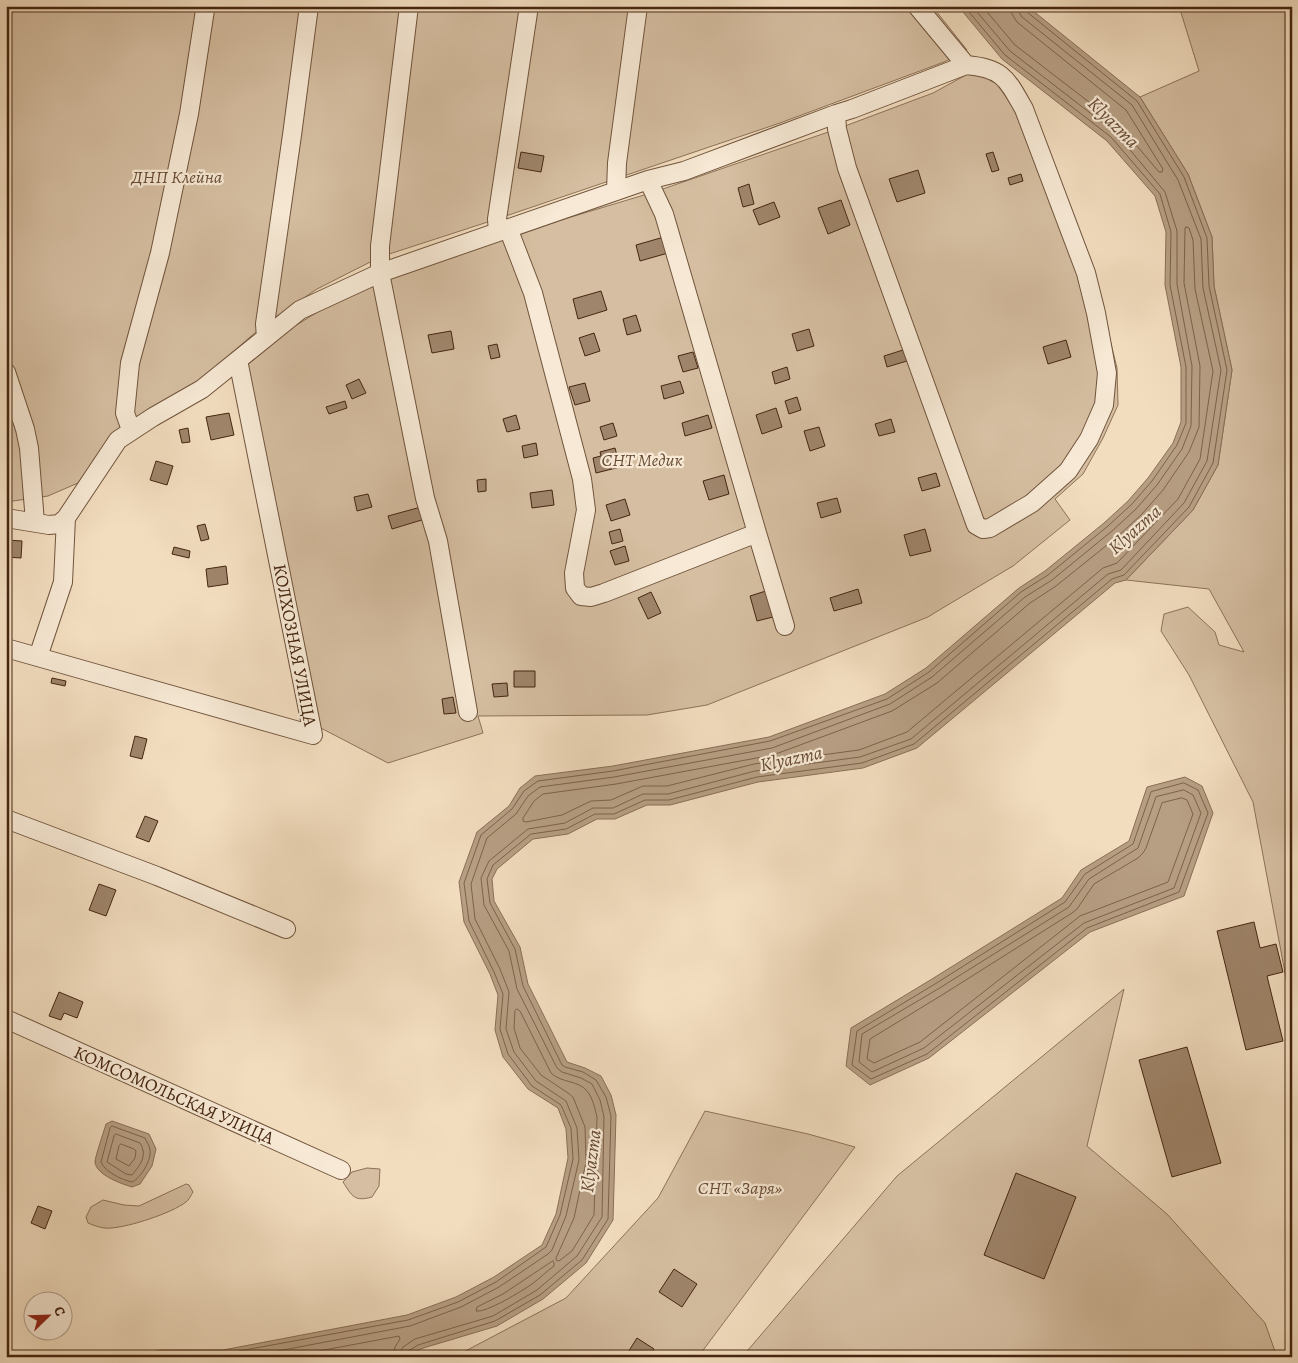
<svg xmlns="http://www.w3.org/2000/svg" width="1298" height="1363" viewBox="0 0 1298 1363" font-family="Alegreya,serif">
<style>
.green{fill:#d5bea1;stroke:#8d7258}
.water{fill:#b79f84;stroke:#896f56}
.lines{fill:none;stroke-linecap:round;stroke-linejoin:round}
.shore{stroke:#7e624a;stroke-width:1}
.building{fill:#9f856b;stroke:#452610}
.street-casing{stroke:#70543c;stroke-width:20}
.street{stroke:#f7e9d5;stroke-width:18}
.labels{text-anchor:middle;stroke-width:4.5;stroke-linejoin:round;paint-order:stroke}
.park-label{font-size:18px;font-style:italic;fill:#694c34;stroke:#f7e9d5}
.street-label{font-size:18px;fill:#452610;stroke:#f7e9d5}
.water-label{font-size:19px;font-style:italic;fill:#674a33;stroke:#f7e9d5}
</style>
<rect width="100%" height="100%" fill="#f2ddbf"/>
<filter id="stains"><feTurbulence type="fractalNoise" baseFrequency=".004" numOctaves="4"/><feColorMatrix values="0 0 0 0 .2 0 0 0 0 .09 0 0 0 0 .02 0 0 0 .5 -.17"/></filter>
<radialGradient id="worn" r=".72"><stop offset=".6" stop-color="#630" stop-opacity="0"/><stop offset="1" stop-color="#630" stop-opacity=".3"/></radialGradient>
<path class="green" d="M 6,6 L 932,6 L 967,50 L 944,62 L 780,123 L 497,219 L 380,257 L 317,289 L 265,324 L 203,378 L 144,412 L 113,433 L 78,483 L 48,496 L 6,502 Z
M 1179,6 L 1292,6 L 1292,1010 L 1253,802 L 1189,675 L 1161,631 L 1164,614 L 1188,607 L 1215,632 L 1219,645 L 1244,652 L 1209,589 L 1126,580 L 1193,510 L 1218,465 L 1232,370 L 1214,286 L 1212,237 L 1188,174 L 1140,97 L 1199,71 Z
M 995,63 L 1092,267 L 1117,368 L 1118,405 L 1103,438 L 1083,474 L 1055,499 L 1070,520 L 1013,566 L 941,609 L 928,617 L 707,705 L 647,715 L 478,716 L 483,733 L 388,763 L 317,726 L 245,367 L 295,326 L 337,300 L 390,278 L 521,232 L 654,192 L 837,129 L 933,93 L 966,75 Z
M 1124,989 L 1087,1146 L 1167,1214 L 1265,1323 L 1277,1357 L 742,1357 L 897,1176 Z
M 705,1111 L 808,1134 L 855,1147 L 698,1357 L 454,1357 L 566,1298 L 658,1198 Z
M 367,1168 L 380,1169 L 379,1186 L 372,1197 C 354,1202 352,1196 343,1182 L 352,1172 Z
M 186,1184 L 189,1185 L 193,1192 C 191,1195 189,1200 186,1202 C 172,1213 129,1227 111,1228 C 103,1229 95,1226 88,1223 L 86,1217 L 91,1207 L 103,1200 L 124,1205 L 139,1206 Z"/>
<path class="water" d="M 958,6 L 1027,6 L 1140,97 L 1188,174 L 1212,237 L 1214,286 L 1232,370 L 1218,465 L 1193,510 L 1126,580 L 1115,583 L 917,748 L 863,768 L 758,782 L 670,805 L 647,805 L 615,819 L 597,819 L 568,834 L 533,839 L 497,869 L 492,879 L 494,901 L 520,947 L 528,984 L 567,1062 L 585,1068 L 601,1076 L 611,1095 L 616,1115 L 613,1220 L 586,1263 L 543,1299 L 497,1326 L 420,1349 L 409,1357 L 130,1357 L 160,1350 L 223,1350 L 407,1315 L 456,1297 L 494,1277 L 542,1245 L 556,1214 L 568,1158 L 566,1129 L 558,1108 L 528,1089 L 503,1057 L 495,1030 L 498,995 L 490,974 L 464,922 L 459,882 L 477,832 L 509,806 L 520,788 L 535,776 L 613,766 L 769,737 L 885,694 L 926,668 L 1019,588 L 1045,571 L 1104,523 L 1128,501 L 1148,478 L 1173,443 L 1181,422 L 1181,367 L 1165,285 L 1166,232 L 1155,196 L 1107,141 L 1002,59 Z
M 1185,777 L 1202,786 L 1213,813 L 1184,896 L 1090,932 L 929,1058 L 870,1085 L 846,1066 L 851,1028 L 932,979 L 1062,898 L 1081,870 L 1129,841 L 1147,787 Z
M 112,1121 L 149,1134 L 156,1149 L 152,1166 L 140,1184 L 132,1187 C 122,1184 96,1175 95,1162 C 95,1157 104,1131 106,1124 Z"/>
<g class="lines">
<path class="shore" d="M 982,6 L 1015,45 L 1120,126 L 1159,172 L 1162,172 L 1163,169 L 1126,110 L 1017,22 L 1012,14 L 1011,6
M 1186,227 L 1189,228 L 1193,240 L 1195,289 L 1213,371 L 1200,459 L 1178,499 L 1117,563 L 1103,568 L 907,732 L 859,750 L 754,764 L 667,786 L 643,786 L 611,800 L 591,801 L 562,815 L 526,822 L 523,821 L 523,818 L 534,801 L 543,794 L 616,784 L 773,755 L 892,711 L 937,683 L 1030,603 L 1056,586 L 1117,537 L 1142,514 L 1163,490 L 1189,452 L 1199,427 L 1200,366 L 1184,283 L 1185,229 Z
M 1184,783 L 1198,790 L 1208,813 L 1179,892 L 1087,928 L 927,1054 L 871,1079 L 852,1065 L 857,1031 L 935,984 L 1065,902 L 1085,874 L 1133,844 L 1151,792 Z
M 1184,790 L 1193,795 L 1201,813 L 1174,888 L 1084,923 L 924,1048 L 872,1072 L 859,1062 L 862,1034 L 938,989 L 1069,907 L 1089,879 L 1138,848 L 1156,797 Z
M 1182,798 L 1187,800 L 1193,814 L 1168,882 L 1080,916 L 920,1042 L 874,1063 L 867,1059 L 870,1039 L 942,995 L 1072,913 L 1077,909 L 1094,884 L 1138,858 L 1143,853 L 1146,848 L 1162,803 Z
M 517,1009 L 520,1011 L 551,1073 C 561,1083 578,1080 587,1091 C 593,1098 595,1109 597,1117 L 594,1215 L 572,1251 L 559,1261 L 556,1260 L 556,1258 L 574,1218 L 586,1162 L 585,1127 L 573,1097 L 568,1093 L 541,1075 L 520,1048 L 514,1028 L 515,1011 Z
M 112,1126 L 145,1138 C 146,1141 150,1146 150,1150 C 152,1159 141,1178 132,1182 C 122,1180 105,1172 101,1162 L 110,1128 Z
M 116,1134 L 140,1143 C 148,1156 140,1165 132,1175 L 126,1174 L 107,1162 L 114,1136 Z
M 121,1144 L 134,1149 L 136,1151 L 135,1158 L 129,1166 L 116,1159 L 119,1146 Z
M 553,1261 L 554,1263 L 554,1266 C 547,1271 540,1278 532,1284 C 522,1291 486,1313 476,1311 L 477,1307 L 503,1294 L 551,1262 Z
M 154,1357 L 161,1355 L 223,1354 L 408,1320 L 458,1302 L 496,1282 L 546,1247 L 560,1215 L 573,1159 L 571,1128 L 561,1105 L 532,1086 L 508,1054 L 500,1029 L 503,994 L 494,972 L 469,921 L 464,883 L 481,835 L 512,809 L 524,791 L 538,781 L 613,771 L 770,741 L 887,699 L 929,672 L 1021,592 L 1048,575 L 1108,526 L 1132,504 L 1152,481 L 1177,445 L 1186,423 L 1186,367 L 1170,285 L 1171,232 L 1160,194 L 1111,137 L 1005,55 L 964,6
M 246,1357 L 410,1326 L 461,1307 L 499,1287 L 548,1254 L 552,1250 L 566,1216 L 579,1160 L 577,1128 L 566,1101 L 536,1081 L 514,1052 L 506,1029 L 509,992 L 500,969 L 475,919 L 471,884 L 487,838 L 516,814 L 528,796 L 540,787 L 614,777 L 772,748 L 890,704 L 932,677 L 1025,597 L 1052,580 L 1112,531 L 1136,509 L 1157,485 L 1182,449 L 1191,426 L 1192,366 L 1177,284 L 1177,231 L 1165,192 L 1116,133 L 1010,51 L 972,6
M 287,1357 L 399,1336 L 400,1339 L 395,1347 L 393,1357
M 400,1357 L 401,1351 L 403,1347 L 415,1339 L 493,1316 L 537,1290 L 577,1256 L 602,1217 L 604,1117 L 600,1100 L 592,1084 L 581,1078 L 562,1072 L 557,1068 L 517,989 L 509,951 L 484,905 L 481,878 L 489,861 L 528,829 L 565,823 L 593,808 L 613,808 L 643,794 L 668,794 L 755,771 L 860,757 L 911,739 L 1108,574 L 1121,570 L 1184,503 L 1207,461 L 1221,370 L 1203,288 L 1201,239 L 1178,180 L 1132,105 L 1022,17 L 1019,12 L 1018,6
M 407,1357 L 408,1351 L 418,1345 L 495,1321 L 540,1295 L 582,1260 L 608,1219 L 611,1116 L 606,1097 L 596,1080 L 583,1072 L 565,1067 L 562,1065 L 523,986 L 515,949 L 490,903 L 487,879 L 493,865 L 531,834 L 566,829 L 595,814 L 614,814 L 645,800 L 669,800 L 757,777 L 862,763 L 914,744 L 1112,579 L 1124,575 L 1189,507 L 1213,463 L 1227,370 L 1209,286 L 1207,238 L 1184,177 L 1137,101 L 1027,12 L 1024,6"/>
</g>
<path class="building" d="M 681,6 L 699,6 L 699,8 L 681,8 Z
M 521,152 L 544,156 L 541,172 L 518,168 Z
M 993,152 L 999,170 L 992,172 L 986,154 Z
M 918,170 L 925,193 L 897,202 L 889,179 Z
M 1021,174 L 1023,181 L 1010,185 L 1008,178 Z
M 749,184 L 754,204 L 743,207 L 738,188 Z
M 841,200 L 850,225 L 828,234 L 818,208 Z
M 774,202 L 780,217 L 759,225 L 753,210 Z
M 664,237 L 668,253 L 640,261 L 636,245 Z
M 601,291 L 607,310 L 578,319 L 573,299 Z
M 636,315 L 641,331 L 627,335 L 623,319 Z
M 809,329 L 814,346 L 797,351 L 792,334 Z
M 451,331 L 454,349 L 432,353 L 428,335 Z
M 594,333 L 600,351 L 585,356 L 579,338 Z
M 1066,340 L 1071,357 L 1048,364 L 1043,347 Z
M 497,344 L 500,357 L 491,359 L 488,346 Z
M 903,350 L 907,361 L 887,367 L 884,356 Z
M 693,352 L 698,368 L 683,372 L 678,356 Z
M 787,367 L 790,379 L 775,384 L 772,372 Z
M 359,379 L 366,393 L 352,399 L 346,385 Z
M 680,381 L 684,393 L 664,399 L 661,386 Z
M 585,383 L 590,401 L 575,405 L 569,387 Z
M 797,397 L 801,410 L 789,414 L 785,401 Z
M 345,401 L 347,408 L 329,414 L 326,407 Z
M 776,408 L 782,427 L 762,434 L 756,415 Z
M 229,413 L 234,435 L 211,440 L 206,417 Z
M 516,415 L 520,429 L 507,432 L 503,419 Z
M 708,415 L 712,428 L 685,436 L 682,423 Z
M 891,419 L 895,432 L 879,436 L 875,424 Z
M 613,423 L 617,436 L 604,440 L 600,427 Z
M 819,427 L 825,446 L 810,451 L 804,431 Z
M 188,428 L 190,442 L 182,443 L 179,430 Z
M 536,443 L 538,455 L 524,458 L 522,446 Z
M 615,448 L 620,467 L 596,473 L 593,458 L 601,456 L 600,452 Z
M 156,461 L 173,466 L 167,485 L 150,480 Z
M 936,473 L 940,486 L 922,491 L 918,478 Z
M 724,475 L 729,494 L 709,500 L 703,481 Z
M 486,479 L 486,491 L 478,492 L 477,480 Z
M 552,490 L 554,505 L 532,508 L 530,493 Z
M 368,494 L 372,507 L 357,511 L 354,497 Z
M 837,498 L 841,512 L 821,518 L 817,503 Z
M 625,499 L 630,515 L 611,521 L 606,505 Z
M 421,507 L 425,519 L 392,529 L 388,516 Z
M 205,524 L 209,539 L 201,541 L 197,526 Z
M 620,529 L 623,541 L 612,544 L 609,532 Z
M 925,529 L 931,551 L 910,556 L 904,535 Z
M 7,540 L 22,541 L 21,558 L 6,557 Z
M 625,546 L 629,561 L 615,565 L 610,551 Z
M 174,547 L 190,551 L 189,558 L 172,554 Z
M 226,566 L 228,584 L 208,587 L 206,569 Z
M 858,589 L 862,603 L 834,611 L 830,598 Z
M 769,590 L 777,616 L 757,621 L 750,596 Z
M 651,592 L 661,613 L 648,619 L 638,598 Z
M 514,671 L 535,671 L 535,687 L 514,687 Z
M 52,678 L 66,681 L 65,686 L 51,683 Z
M 507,683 L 508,696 L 494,697 L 492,684 Z
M 453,697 L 456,713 L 444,714 L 442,699 Z
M 135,736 L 147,739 L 142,759 L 130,756 Z
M 145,816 L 158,821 L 149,842 L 136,837 Z
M 99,884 L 116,890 L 106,916 L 89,910 Z
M 1254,922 L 1260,948 L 1276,944 L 1283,972 L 1267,976 L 1283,1041 L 1246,1050 L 1217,931 Z
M 59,992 L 83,1002 L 77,1018 L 64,1013 L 61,1020 L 49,1016 Z
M 1187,1047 L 1221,1163 L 1172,1177 L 1139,1060 Z
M 1016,1173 L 1076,1197 L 1044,1279 L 984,1255 Z
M 38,1206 L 52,1211 L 45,1229 L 31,1223 Z
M 674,1269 L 697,1284 L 682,1307 L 659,1292 Z
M 637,1338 L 654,1349 L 649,1357 L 625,1357 Z"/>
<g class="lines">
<defs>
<path id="street" d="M 409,6 L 380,246 L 380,273 L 425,498 L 438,541 L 468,712
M 917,6 L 966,65
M 648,180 L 664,214 L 757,533 L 785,626
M 616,191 L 617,163 L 638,6
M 508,228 L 533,293 L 582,479 L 586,510 L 574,573 L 575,588 L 581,596 L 591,597 L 604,593 L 757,533
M 498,232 L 497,219 L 529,6
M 266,337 L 265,324 L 292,135 L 309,6
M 6,372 L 25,429 L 29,448 L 35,522
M 131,430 L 125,413 L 130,363 L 160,253 L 189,114 L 205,10 L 204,6
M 6,518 L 49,525 L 59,524 L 66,518 L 118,440 L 153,417 L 202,389 L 300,310 L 380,273 L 648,180 L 684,171 L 836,114 L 852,109 L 966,65 C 1003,68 1007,79 1024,109 L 1086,273 L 1096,313 L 1107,373 L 1104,405 L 1089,439 L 1068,471 L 1032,503 L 990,528 L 983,529 L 976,525 L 847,168 L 837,129 L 836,114
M 6,648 L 313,735 L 238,360
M 38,657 L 63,582 L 66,518
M 6,819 L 157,876 L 286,929
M 6,1019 L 341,1170"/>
</defs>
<use href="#street" class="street-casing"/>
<use href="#street" class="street"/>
</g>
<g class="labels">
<g class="park-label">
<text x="177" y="183">ДНП Клейна</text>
<text x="642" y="466">СНТ Медик</text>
<text x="740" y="1194">СНТ «Заря»</text>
</g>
<g class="street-label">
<text transform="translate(295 645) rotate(79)" y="6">КОЛХОЗНАЯ УЛИЦА</text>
<text transform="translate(174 1095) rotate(24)" y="6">КОМСОМОЛЬСКАЯ УЛИЦА</text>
</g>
<g class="water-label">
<text transform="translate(1114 122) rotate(45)" y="7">Klyazma</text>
<text transform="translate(1134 529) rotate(-42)" y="7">Klyazma</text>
<text transform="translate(791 758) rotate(-12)" y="7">Klyazma</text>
<text transform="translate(590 1161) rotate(-83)" y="7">Klyazma</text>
</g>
</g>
<rect width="1298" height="1363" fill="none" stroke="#f2ddbf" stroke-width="25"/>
<rect x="8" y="8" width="1283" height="1348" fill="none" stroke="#452610" stroke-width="2.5"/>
<rect x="12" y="12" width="1273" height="1338" fill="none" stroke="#452610"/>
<g transform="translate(48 1316) rotate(67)"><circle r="24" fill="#f7e9d5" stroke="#b09b86"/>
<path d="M0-4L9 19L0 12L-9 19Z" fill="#8f2418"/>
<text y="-8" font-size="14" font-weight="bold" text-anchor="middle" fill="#452610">С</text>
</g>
<rect width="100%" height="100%" filter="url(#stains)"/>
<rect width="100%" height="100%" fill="url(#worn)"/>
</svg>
